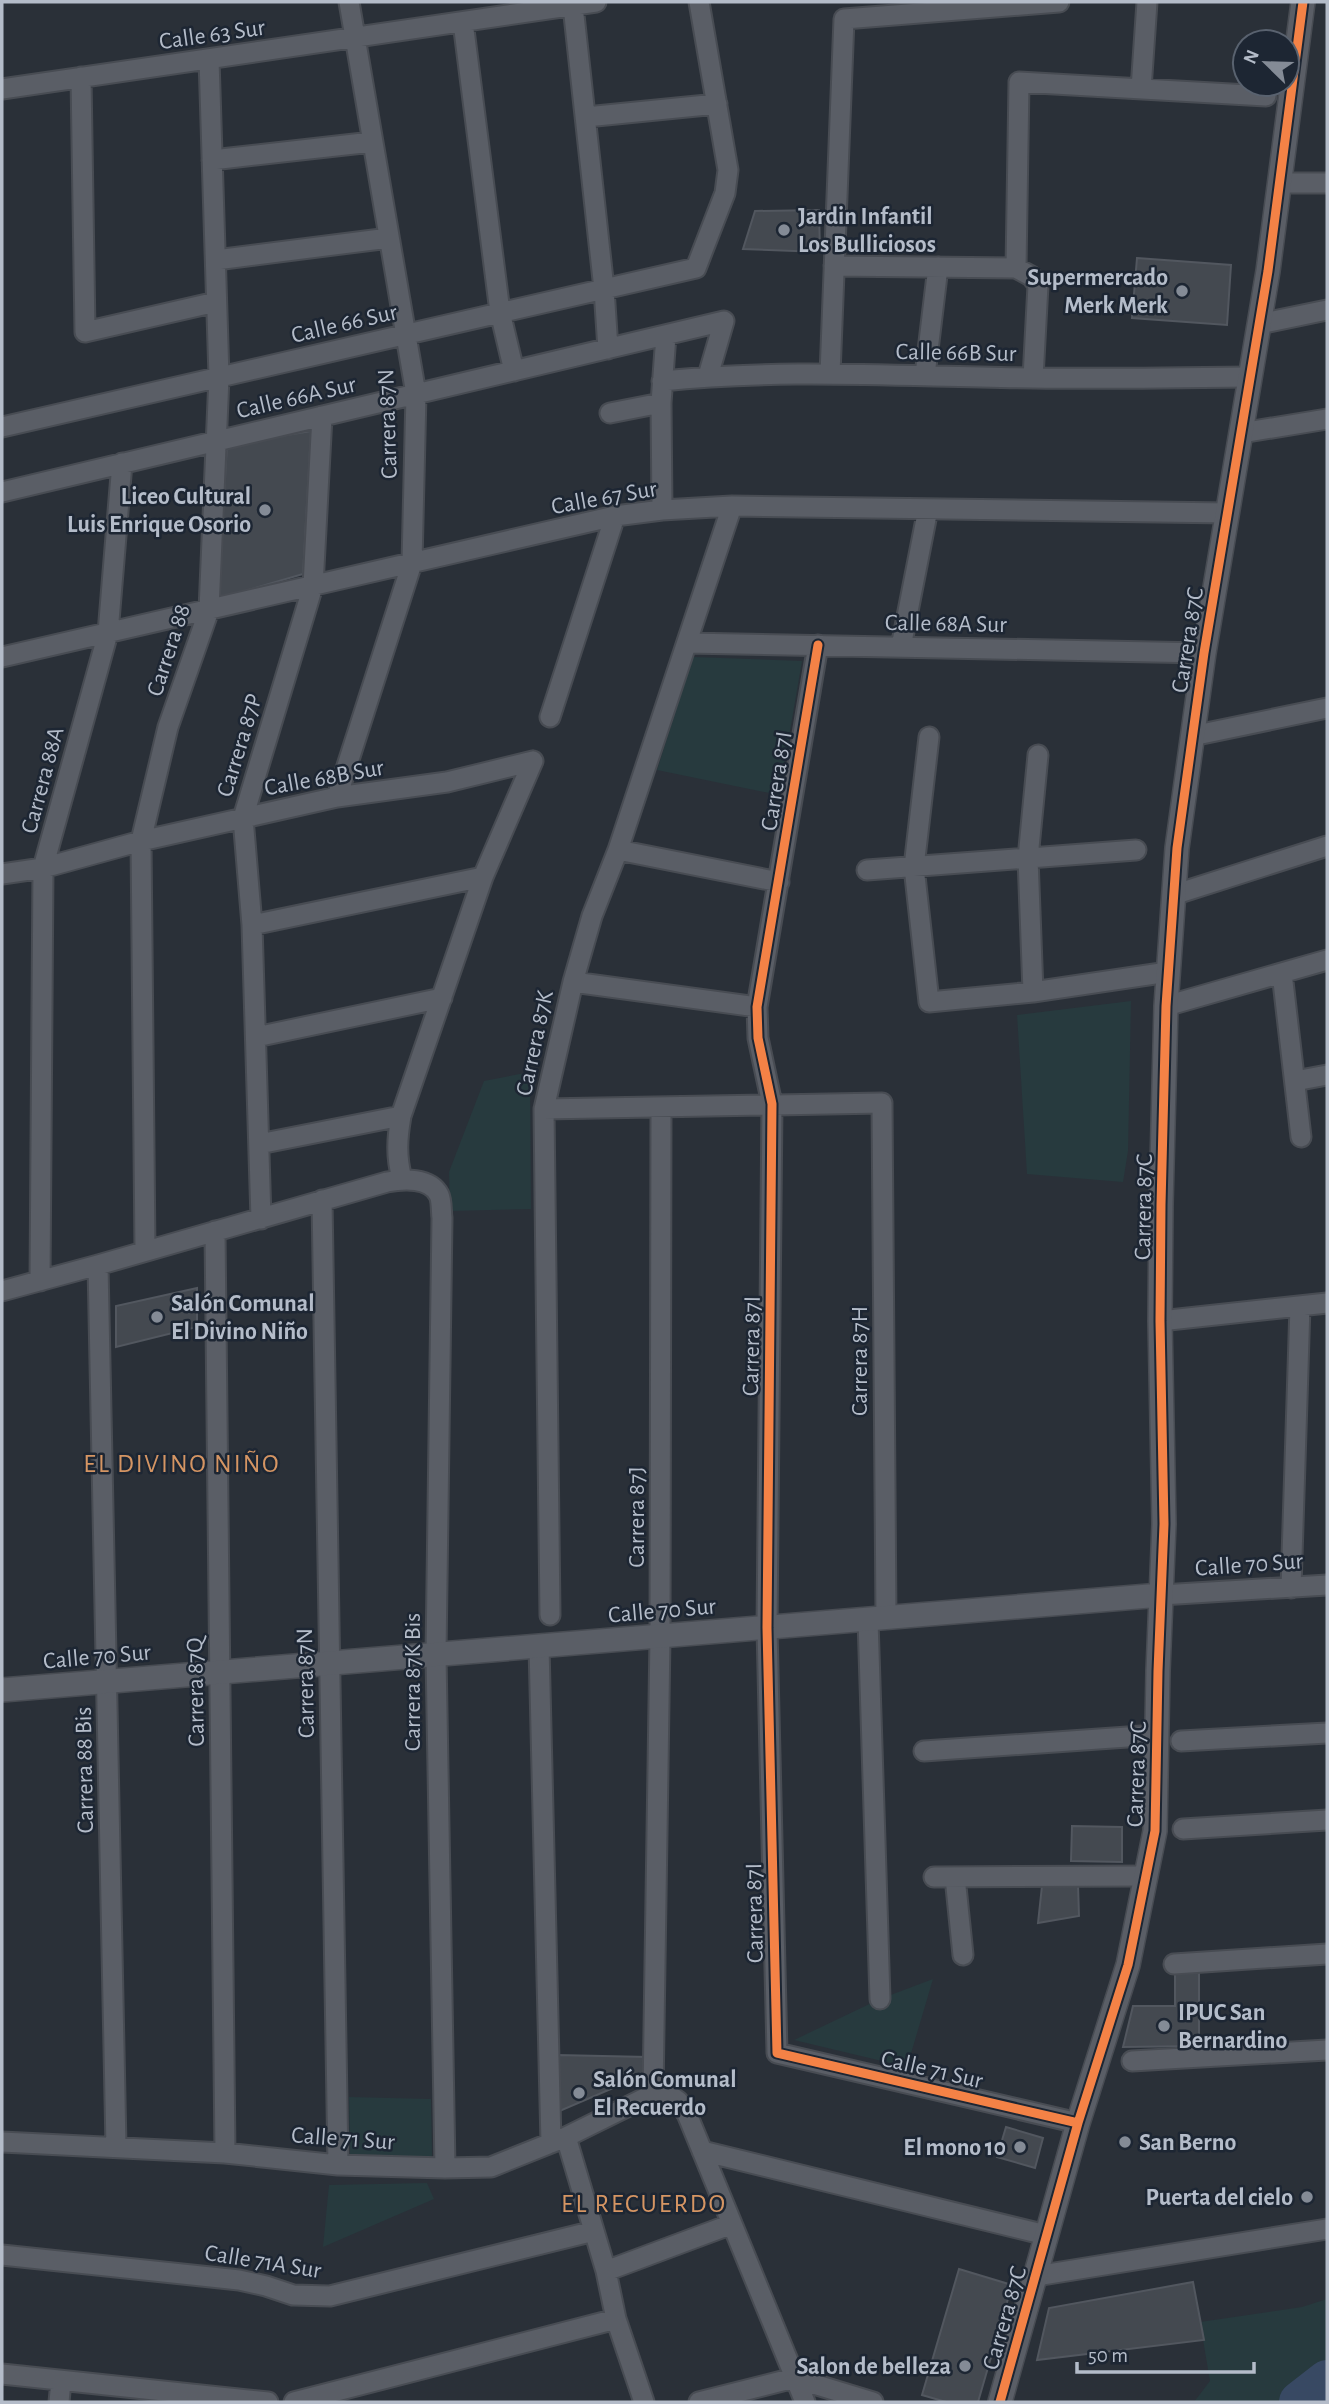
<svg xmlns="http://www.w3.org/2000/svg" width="1329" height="2404" viewBox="0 0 1329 2404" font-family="'Alegreya Sans',sans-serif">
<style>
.green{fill:#273a3e}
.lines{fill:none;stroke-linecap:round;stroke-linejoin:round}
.river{stroke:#384963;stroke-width:42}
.building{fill:#444950;stroke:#52575f;stroke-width:2}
.minor-casing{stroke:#484c53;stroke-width:23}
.tertiary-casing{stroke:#484c53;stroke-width:26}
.minor{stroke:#5a5e66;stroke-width:19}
.tertiary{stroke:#5a5e66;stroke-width:23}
.cycleway-casing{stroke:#1d2633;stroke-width:13}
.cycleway{stroke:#f48246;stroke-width:9}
.poi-dot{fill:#848b96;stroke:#1d2633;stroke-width:2.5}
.labels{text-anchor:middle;stroke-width:5;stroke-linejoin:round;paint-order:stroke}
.street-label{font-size:24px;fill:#b4bcc9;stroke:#1d2633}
.poi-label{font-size:24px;font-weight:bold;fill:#b4bcc9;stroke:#1d2633;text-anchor:start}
.neighbourhood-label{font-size:26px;letter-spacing:2px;fill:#d59563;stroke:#1d2633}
</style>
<rect width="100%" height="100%" fill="#2a3038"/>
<path class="green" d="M 693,657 L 802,661 L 779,795 L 657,770 Z
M 1131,1001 L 1128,1151 L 1123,1182 L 1027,1174 L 1017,1015 Z
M 530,1072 L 531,1209 L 450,1211 L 449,1172 L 484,1081 Z
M 933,1979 L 907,2067 L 794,2040 L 880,1999 Z
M 349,2097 L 431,2099 L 432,2156 L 350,2156 Z
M 427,2183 L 434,2199 L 323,2247 L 329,2185 Z
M 1327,2299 L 1327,2402 L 1194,2402 L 1210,2381 L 1200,2322 L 1302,2307 Z"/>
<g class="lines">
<path class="river" d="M 1300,2402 L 1327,2381"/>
</g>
<path class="building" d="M 819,210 L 820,252 L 743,249 L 755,211 Z
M 1137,258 L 1231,265 L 1227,325 L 1132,318 Z
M 311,431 L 303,574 L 218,599 L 227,445 Z
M 197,1288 L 197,1327 L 116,1347 L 116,1306 Z
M 1072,1826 L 1122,1827 L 1122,1862 L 1071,1861 Z
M 1078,1884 L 1079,1916 L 1038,1923 L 1042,1886 Z
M 1199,1972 L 1199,2046 L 1123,2047 L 1133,2006 L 1175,2006 L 1175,1973 Z
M 557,2055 L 648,2057 L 648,2073 L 555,2113 Z
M 1006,2127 L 1043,2138 L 1035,2168 L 997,2157 Z
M 959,2269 L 1012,2285 L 978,2402 L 946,2402 L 922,2395 Z
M 1193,2282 L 1204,2340 L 1037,2360 L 1049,2308 Z"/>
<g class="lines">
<defs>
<path id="minor" d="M 573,6 L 604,289 L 608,349
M 463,22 L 500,312 L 514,371
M 81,77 L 85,332 L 216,302
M 2,89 L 596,2
M 1141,89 L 1147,2
M 586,117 L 717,104
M 212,160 L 372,142
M 1279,183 L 1327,183
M 216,260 L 389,238
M 834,266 L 1016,268 L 1031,276 L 1038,285 L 1033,378
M 1016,268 L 1019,82 L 1266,96
M 1259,324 L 1327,310
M 830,374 L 844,19 L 1059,2
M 925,375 L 938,267
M 662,381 C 785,368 909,377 1033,378 C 1105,379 1178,378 1250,377
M 610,413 L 661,403
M 2,427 L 696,268 L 725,193 L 728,170 L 699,2
M 1241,433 L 1327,419
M 2,492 L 724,321 L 708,376
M 662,510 L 661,403 L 666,335
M 687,643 L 1204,653
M 818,645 L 757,1007 L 758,1038 L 772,1104 L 767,1628 L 777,2053 L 1078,2123
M 901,647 L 928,509
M 2,657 L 615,516 L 662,510 L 732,506 L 1228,513
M 550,717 L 615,516
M 1192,736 L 1327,708
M 929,737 L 914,867 L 929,1002 L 1033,992 L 1168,972
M 337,797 L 412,563 L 416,394 L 349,2
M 618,850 L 779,882
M 867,870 L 1136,850
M 2,874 L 43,868 L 141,841 L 337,797 L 447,782 L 533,761
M 1173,895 L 1327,846
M 252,925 L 483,877
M 1282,973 L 1301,1137
M 573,982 L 757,1007
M 1033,992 L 1028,858 L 1038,755
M 1166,1006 L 1327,960
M 256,1037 L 442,998
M 1295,1081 L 1327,1075
M 544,1109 L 882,1103 L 886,1618
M 259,1144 L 401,1116
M 402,1179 C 396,1156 397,1139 401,1116 L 483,877 L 533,761
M 322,1200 L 338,2165
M 261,1219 L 252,925 L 243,818 L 313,586 L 322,416
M 215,1231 L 225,2153
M 145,1251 L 141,841 L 168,727 L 209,610 L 219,377 L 209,59
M 98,1265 L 116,2147
M 40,1281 L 43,868 L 108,633 L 122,463
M 2,1291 L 98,1265 L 387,1182 C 403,1179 430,1177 439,1195 C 442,1201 441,1212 442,1218 L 436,1655 L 445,2168
M 1160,1321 L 1327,1303
M 1291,1588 L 1300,1306
M 1161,1595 L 1327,1585
M 550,1615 L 544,1109 L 573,982 L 592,916 L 618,850 L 732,506
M 868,1620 L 880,1999
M 539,1646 L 551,2143
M 1181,1741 L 1327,1733
M 924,1751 L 1156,1735
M 1183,1829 L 1327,1820
M 934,1877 L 1147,1876
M 955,1877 L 963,1955
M 1174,1964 L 1327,1954
M 1132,2061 L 1327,2050
M 653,2094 L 660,1637 L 661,1107
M 566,2137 L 606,2271 L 616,2319 L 644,2402
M 2,2142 L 225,2153 L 338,2165 L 445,2168 L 491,2167 L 566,2137 L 653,2094 L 667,2093 L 678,2101 L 687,2114 L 805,2402
M 702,2151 L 1046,2235
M 2,2255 L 239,2280 L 266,2286 L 293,2295 L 330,2296 L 594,2231
M 606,2271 L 732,2224
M 1036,2276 L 1327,2229
M 2,2374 L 268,2402
M 59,2402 L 61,2381
M 294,2402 L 616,2319
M 699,2402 L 794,2378 L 873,2402"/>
<path id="tertiary" d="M 2,1690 L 1161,1595
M 1000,2402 L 1078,2123 L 1128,1965 L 1155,1831 L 1158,1671 L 1164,1524 L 1160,1321 L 1161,1205 L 1166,1006 L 1177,848 L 1204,653 L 1268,271 L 1303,2"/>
</defs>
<use href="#minor" class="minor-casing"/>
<use href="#tertiary" class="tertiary-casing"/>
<use href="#minor" class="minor"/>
<use href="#tertiary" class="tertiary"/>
<defs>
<path id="cycleway" d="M 818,645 L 757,1007 L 758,1038 L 772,1104 L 767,1628 L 777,2053 L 1078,2123
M 1000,2402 L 1078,2123 L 1128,1965 L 1155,1831 L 1158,1671 L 1164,1524 L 1160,1321 L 1161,1205 L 1166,1006 L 1177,848 L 1204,653 L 1268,271 L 1303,2"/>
</defs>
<use href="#cycleway" class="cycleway-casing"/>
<use href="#cycleway" class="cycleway"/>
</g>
<g class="poi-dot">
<circle cx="784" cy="230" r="7"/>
<circle cx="1182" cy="291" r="7"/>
<circle cx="265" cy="510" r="7"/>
<circle cx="157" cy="1317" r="7"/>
<circle cx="1164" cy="2026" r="7"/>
<circle cx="579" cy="2093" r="7"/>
<circle cx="1125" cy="2142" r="7"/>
<circle cx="1020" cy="2147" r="7"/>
<circle cx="1307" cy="2197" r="7"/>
<circle cx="965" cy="2366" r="7"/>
</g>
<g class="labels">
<g class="street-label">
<text transform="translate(212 34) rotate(-8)" y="8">Calle 63 Sur</text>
<text transform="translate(344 323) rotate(-13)" y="8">Calle 66 Sur</text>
<text transform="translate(956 352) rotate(1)" y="8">Calle 66B Sur</text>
<text transform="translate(296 397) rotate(-13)" y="8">Calle 66A Sur</text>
<text transform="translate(387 424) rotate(-92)" y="8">Carrera 87N</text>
<text transform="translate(604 497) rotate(-10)" y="8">Calle 67 Sur</text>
<text transform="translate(946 623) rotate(1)" y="8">Calle 68A Sur</text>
<text transform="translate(1187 640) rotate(-81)" y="8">Carrera 87C</text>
<text transform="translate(168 650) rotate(-72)" y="8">Carrera 88</text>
<text transform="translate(239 745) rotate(-73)" y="8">Carrera 87P</text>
<text transform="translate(324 777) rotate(-10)" y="8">Calle 68B Sur</text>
<text transform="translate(42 780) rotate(-75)" y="8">Carrera 88A</text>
<text transform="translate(776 781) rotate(-81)" y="8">Carrera 87I</text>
<text transform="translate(534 1043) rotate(-78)" y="8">Carrera 87K</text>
<text transform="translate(1143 1207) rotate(-89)" y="8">Carrera 87C</text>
<text transform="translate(751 1346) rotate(-89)" y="8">Carrera 87I</text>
<text transform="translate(859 1361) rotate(-90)" y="8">Carrera 87H</text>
<text transform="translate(636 1517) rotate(-90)" y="8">Carrera 87J</text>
<text transform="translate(1249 1564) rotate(-4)" y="8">Calle 70 Sur</text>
<text transform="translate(662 1610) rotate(-5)" y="8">Calle 70 Sur</text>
<text transform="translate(97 1656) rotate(-5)" y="8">Calle 70 Sur</text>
<text transform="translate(412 1682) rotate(-90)" y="8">Carrera 87K Bis</text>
<text transform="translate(305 1683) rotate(-91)" y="8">Carrera 87N</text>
<text transform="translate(195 1692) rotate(-91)" y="8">Carrera 87Q</text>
<text transform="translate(84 1770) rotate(-91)" y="8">Carrera 88 Bis</text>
<text transform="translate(1136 1774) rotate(-88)" y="8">Carrera 87C</text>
<text transform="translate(754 1913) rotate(-91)" y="8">Carrera 87I</text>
<text transform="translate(932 2069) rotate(13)" y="8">Calle 71 Sur</text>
<text transform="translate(343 2138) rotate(4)" y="8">Calle 71 Sur</text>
<text transform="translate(263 2261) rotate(9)" y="8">Calle 71A Sur</text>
<text transform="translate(1004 2318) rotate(-74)" y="8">Carrera 87C</text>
</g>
<g class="poi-label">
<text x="798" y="224">Jardin Infantil<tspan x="798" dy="28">Los Bulliciosos</tspan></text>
<text x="1168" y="285" text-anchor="end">Supermercado<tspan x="1168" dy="28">Merk Merk</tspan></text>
<text x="251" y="504" text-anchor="end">Liceo Cultural<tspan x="251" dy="28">Luis Enrique Osorio</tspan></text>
<text x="171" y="1311">Salón Comunal<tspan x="171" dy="28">El Divino Niño</tspan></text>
<text x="1178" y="2020">IPUC San<tspan x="1178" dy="28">Bernardino</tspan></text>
<text x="593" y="2087">Salón Comunal<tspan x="593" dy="28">El Recuerdo</tspan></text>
<text x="1139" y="2150">San Berno</text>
<text x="1006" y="2155" text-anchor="end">El mono 10</text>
<text x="1293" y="2205" text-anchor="end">Puerta del cielo</text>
<text x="951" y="2374" text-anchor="end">Salon de belleza</text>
</g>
<g class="neighbourhood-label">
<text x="182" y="1472">EL DIVINO NIÑO</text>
<text x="644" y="2212">EL RECUERDO</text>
</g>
</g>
<rect width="1329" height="2404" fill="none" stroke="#b4bcc9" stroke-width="7"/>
<g transform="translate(1266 63) rotate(293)"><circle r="33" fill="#1d2633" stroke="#59626f" stroke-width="2"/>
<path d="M0-5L12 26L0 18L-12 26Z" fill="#848b96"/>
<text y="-10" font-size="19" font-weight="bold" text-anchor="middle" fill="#b4bcc9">N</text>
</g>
<path d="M1077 2362v10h177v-10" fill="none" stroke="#b4bcc9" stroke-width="3.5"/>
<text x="1088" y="2362" font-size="21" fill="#b4bcc9" stroke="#1d2633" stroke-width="5" paint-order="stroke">50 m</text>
</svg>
